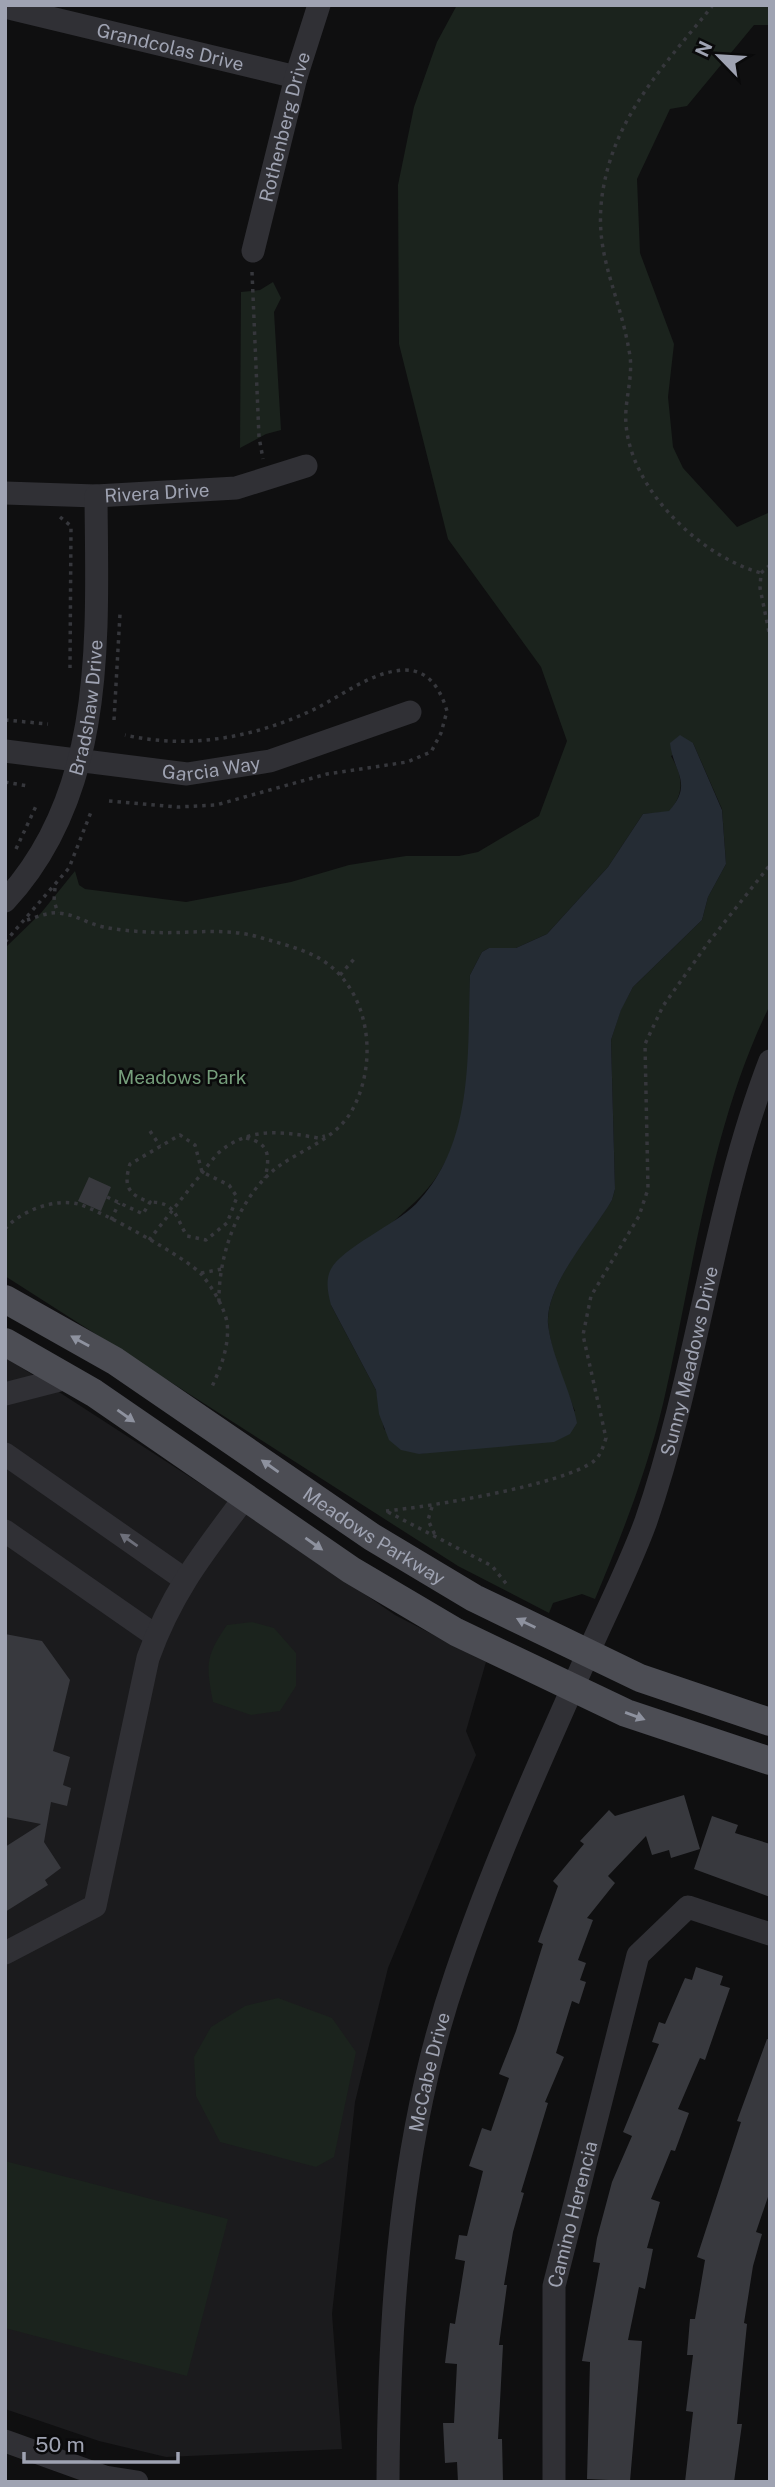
<svg xmlns="http://www.w3.org/2000/svg" width="775" height="2487" viewBox="0 0 775 2487" font-family="'Public Sans',sans-serif">
<style>
.built{fill:#1b1b1d}
.green{fill:#1b231d;fill-rule:evenodd}
.water{fill:#252c34}
.building{fill:#38393e}
.lines{fill:none;stroke-linecap:round;stroke-linejoin:round}
.path{stroke:#36373c;stroke-width:3.5;stroke-dasharray:3.5 5;stroke-linecap:butt}
.minor{stroke:#303035;stroke-width:23}
.major{stroke:#4c4d54;stroke-width:28}
.oneway{fill:#8e929f}
.oneway2{fill:#6d6f7a}
.labels{text-anchor:middle;stroke-width:5;stroke-linejoin:round;paint-order:stroke}
.street-label{font-size:19px;fill:#9fa3b2;stroke:#0a0a0b}
.park-label{font-size:19px;fill:#759e7b;stroke:#0a0a0b}
</style>
<rect width="100%" height="100%" fill="#0f0f10"/>
<path class="built" d="M 5,1357 L 258,1521 L 395,1615 L 486,1662 L 466,1731 L 476,1755 L 388,1968 L 355,2102 L 332,2314 L 342,2449 L 166,2457 L 99,2441 L 5,2409 Z"/>
<path class="green" d="M 457,5 L 770,5 L 770,25 L 754,25 L 687,106 L 670,109 L 637,179 L 640,253 L 674,344 L 668,397 L 673,447 L 683,468 L 737,527 L 770,512 L 770,1005 C 709,1129 694,1271 663,1404 C 647,1471 622,1535 595,1599 L 582,1594 L 553,1603 L 549,1613 L 458,1566 L 5,1276 L 5,948 L 41,913 L 75,871 L 79,885 L 85,889 L 186,902 L 291,882 L 349,865 L 406,856 L 459,856 L 478,852 L 539,816 L 567,741 L 541,667 L 448,539 L 399,344 L 398,185 L 414,107 L 437,42 ZM 693,743 L 722,809 L 726,864 L 708,897 L 702,920 L 633,987 L 621,1009 L 611,1040 L 615,1189 L 612,1200 C 592,1233 546,1284 548,1323 C 550,1349 565,1386 575,1411 L 444,1450 L 419,1454 L 384,1429 L 376,1390 L 331,1305 C 349,1280 366,1248 388,1227 C 406,1209 425,1196 439,1173 C 475,1116 469,1040 470,975 L 482,952 L 489,948 L 516,948 L 547,934 L 608,867 L 643,814 L 669,812 C 685,793 683,776 671,756 Z
M 273,282 L 281,298 L 274,312 L 281,430 L 266,434 L 240,448 L 241,292 L 260,290 Z
M 252,1622 L 274,1628 L 296,1653 L 296,1686 L 280,1711 L 251,1715 L 213,1702 C 206,1665 205,1657 227,1625 Z
M 278,1998 L 332,2018 L 356,2052 L 334,2157 L 316,2167 L 220,2142 L 196,2096 L 194,2057 L 211,2027 L 245,2006 Z
M 5,2161 L 228,2219 L 187,2376 L 5,2328 Z"/>
<path class="water" d="M 680,735 L 693,743 L 722,810 L 726,864 L 708,897 L 702,920 L 633,987 L 621,1010 L 611,1040 L 615,1189 L 612,1200 C 593,1233 545,1285 548,1324 C 552,1358 571,1390 577,1423 L 570,1434 L 554,1442 L 419,1454 L 401,1450 L 389,1440 L 379,1414 L 376,1390 L 331,1305 C 328,1294 325,1280 331,1269 C 342,1248 396,1224 416,1204 C 475,1142 467,1054 470,975 L 482,952 L 489,948 L 516,948 L 547,934 L 608,867 L 643,814 L 669,811 C 694,783 673,772 670,743 Z"/>
<path class="building" d="M 89,1177 L 111,1187 L 101,1211 L 78,1201 Z
M 5,1634 L 42,1641 L 70,1680 L 53,1751 L 70,1757 L 63,1785 L 71,1788 L 67,1806 L 51,1802 L 44,1842 L 61,1868 L 45,1880 L 48,1885 L 5,1912 L 5,1847 L 41,1824 L 5,1817 Z
M 684,1795 L 700,1849 L 671,1858 L 669,1850 L 652,1855 L 646,1836 L 608,1876 L 615,1883 L 587,1918 L 593,1920 L 578,1960 L 586,1963 L 580,1980 L 586,1982 L 579,2004 L 572,2001 L 556,2053 L 564,2057 L 545,2102 L 548,2103 L 521,2192 L 524,2193 L 513,2232 L 504,2285 L 507,2285 L 499,2345 L 503,2345 L 498,2439 L 502,2439 L 503,2482 L 458,2482 L 457,2462 L 445,2463 L 443,2423 L 454,2423 L 457,2364 L 445,2363 L 450,2323 L 455,2324 L 465,2261 L 455,2259 L 459,2235 L 467,2236 L 483,2171 L 469,2166 L 482,2128 L 491,2131 L 509,2078 L 499,2074 L 516,2031 L 543,1944 L 538,1942 L 558,1886 L 553,1881 L 584,1844 L 580,1841 L 609,1810 L 615,1816 Z
M 712,1816 L 738,1825 L 735,1833 L 770,1844 L 770,1897 L 694,1869 Z
M 696,1967 L 723,1976 L 720,1985 L 730,1988 L 705,2060 L 700,2058 L 678,2109 L 689,2113 L 675,2151 L 671,2150 L 651,2199 L 660,2202 L 647,2248 L 653,2249 L 645,2289 L 639,2287 L 628,2340 L 642,2341 L 630,2481 L 587,2479 L 590,2362 L 582,2361 L 600,2263 L 593,2262 L 597,2238 L 612,2182 L 632,2136 L 623,2132 L 659,2044 L 652,2042 L 659,2022 L 665,2024 L 685,1978 L 692,1980 Z
M 767,2039 L 770,2040 L 770,2191 L 756,2232 L 762,2234 L 753,2266 L 744,2323 L 747,2324 L 737,2424 L 742,2424 L 734,2482 L 685,2482 L 693,2412 L 686,2411 L 693,2355 L 687,2355 L 690,2319 L 695,2319 L 705,2260 L 697,2257 L 741,2122 L 737,2121 Z"/>
<g class="lines">
<path class="path" d="M 713,5 C 674,54 627,102 609,164 C 585,246 618,281 630,356 C 633,379 624,402 626,424 C 631,490 700,556 761,573
M 252,272 L 259,437 L 263,459
M 60,517 L 71,526 L 70,668
M 770,565 L 761,573 L 760,588 L 770,637
M 5,720 L 48,724
M 114,720 L 120,614
M 5,782 L 28,786
M 109,801 L 178,807 L 216,805 L 327,774 L 407,762 L 431,752 L 441,733 L 447,711 C 441,691 430,670 405,670 C 373,671 344,694 317,708 C 257,737 190,750 125,735
M 16,849 L 37,804
M 55,888 L 54,901 L 58,913
M 27,920 C 37,917 48,912 58,913 C 75,914 88,924 104,927 C 117,930 132,931 146,932 C 185,935 224,926 262,938 C 282,944 304,949 322,960 C 371,991 379,1064 351,1112 C 335,1139 303,1149 279,1166 C 239,1195 218,1255 219,1302
M 5,942 L 69,868 L 91,812
M 340,975 L 355,958
M 150,1131 L 160,1146
M 246,1138 C 270,1143 270,1157 265,1178
M 107,1197 L 143,1214 L 150,1202 C 128,1195 123,1186 130,1164 L 180,1135 L 195,1145 L 202,1172 L 229,1185 L 237,1197 L 227,1223 L 206,1240 L 187,1236 C 176,1218 176,1202 150,1202
M 111,1220 L 119,1203
M 5,1229 C 20,1211 55,1198 78,1204 C 100,1210 189,1259 202,1275 C 212,1287 224,1307 227,1322 C 230,1346 220,1369 211,1389
M 149,1240 L 217,1154 C 247,1127 280,1131 318,1138 L 325,1136
M 201,1273 L 222,1269
M 432,1507 L 428,1520 L 435,1535
M 386,1511 C 428,1507 563,1485 594,1461 C 601,1455 603,1447 606,1438 L 583,1335 L 591,1296 L 639,1216 L 648,1189 L 645,1044 L 663,1006 L 708,943 L 770,865
M 388,1512 L 492,1566 L 508,1586"/>
<g class="minor">
<path id="s1" d="M 5,7 L 296,77"/>
<path id="s2" d="M 253,251 L 296,77 L 319,5"/>
<path id="s3" d="M 5,493 L 96,496 L 236,488 L 306,466"/>
<path id="s4" d="M 5,751 L 187,774 L 270,761 L 410,712"/>
<path id="s5" d="M 5,901 C 107,791 97,635 96,496"/>
<path d="M 5,1394 L 67,1378"/>
<path d="M 5,1454 L 184,1579"/>
<path d="M 5,1531 L 156,1636"/>
<path d="M 5,1953 L 95,1906 L 148,1658 C 172,1591 204,1552 246,1496"/>
<path d="M 5,2441 L 105,2477 L 137,2482"/>
<path id="s6" d="M 388,2482 C 389,2312 400,2137 456,1974 C 493,1864 542,1757 589,1651 C 608,1608 630,1565 646,1521 C 698,1370 713,1209 770,1061"/>
<path id="s7" d="M 554,2482 L 554,2286 L 638,1955 L 688,1907 L 770,1934"/>
</g>
<g class="major">
<path id="s8" d="M 5,1299 L 115,1361 L 372,1537 L 474,1598 L 640,1678 L 770,1722"/>
<path d="M 5,1342 L 94,1393 L 351,1570 L 456,1632 L 626,1713 L 770,1761"/>
</g>
</g>
<defs><path id="oneway-solid" d="M-6-.8H1V-3.2L6.5 0L1 3.2V.8H-6Z" transform="scale(1.75)"/></defs>
<g class="oneway">
<use href="#oneway-solid" transform="translate(80 1341) rotate(-151)"/>
<use href="#oneway-solid" transform="translate(126 1416) rotate(35)"/>
<use href="#oneway-solid" transform="translate(270 1466) rotate(-145)"/>
<use href="#oneway-solid" transform="translate(314 1544) rotate(35)"/>
<use href="#oneway-solid" transform="translate(526 1623) rotate(-154)"/>
<use href="#oneway-solid" transform="translate(635 1716) rotate(20)"/>
</g>
<use class="oneway2" href="#oneway-solid" transform="translate(129 1540) rotate(-145)"/>
<g class="labels">
<g class="street-label">
<text dy="7" stroke="none"><textPath href="#s1" startOffset="170">Grandcolas Drive</textPath></text>
<text dy="7" stroke="none"><textPath href="#s2" startOffset="128">Rothenberg Drive</textPath></text>
<text dy="7" stroke="none"><textPath href="#s3" startOffset="152">Rivera Drive</textPath></text>
<text dy="7" stroke="none"><textPath href="#s5" startOffset="214">Bradshaw Drive</textPath></text>
<text dy="7" stroke="none"><textPath href="#s4" startOffset="208">Garcia Way</textPath></text>
<text dy="7" stroke="none"><textPath href="#s6" startOffset="1172">Sunny Meadows Drive</textPath></text>
<text dy="7" stroke="none"><textPath href="#s8" startOffset="439">Meadows Parkway</textPath></text>
<text dy="7" stroke="none"><textPath href="#s6" startOffset="413">McCabe Drive</textPath></text>
<text dy="7" stroke="none"><textPath href="#s7" startOffset="270">Camino Herencia</textPath></text>
</g>
<g class="park-label">
<text x="182" y="1084">Meadows Park</text>
</g>
</g>
<rect width="775" height="2487" fill="none" stroke="#9fa3b2" stroke-width="14"/>
<g transform="translate(719 56) rotate(295)" stroke="#0a0a0b" stroke-width="5" paint-order="stroke">
<path d="M0-5L12 26L0 18L-12 26Z" fill="#9fa3b2"/>
<text y="-10" font-size="19" font-weight="bold" text-anchor="middle" fill="#9fa3b2">N</text>
</g>
<path d="M24 2452v10h154v-10" fill="none" stroke="#9fa3b2" stroke-width="3.5"/>
<text x="35" y="2452" font-size="21" fill="#9fa3b2" stroke="#0a0a0b" stroke-width="5" paint-order="stroke">50 m</text>
</svg>
